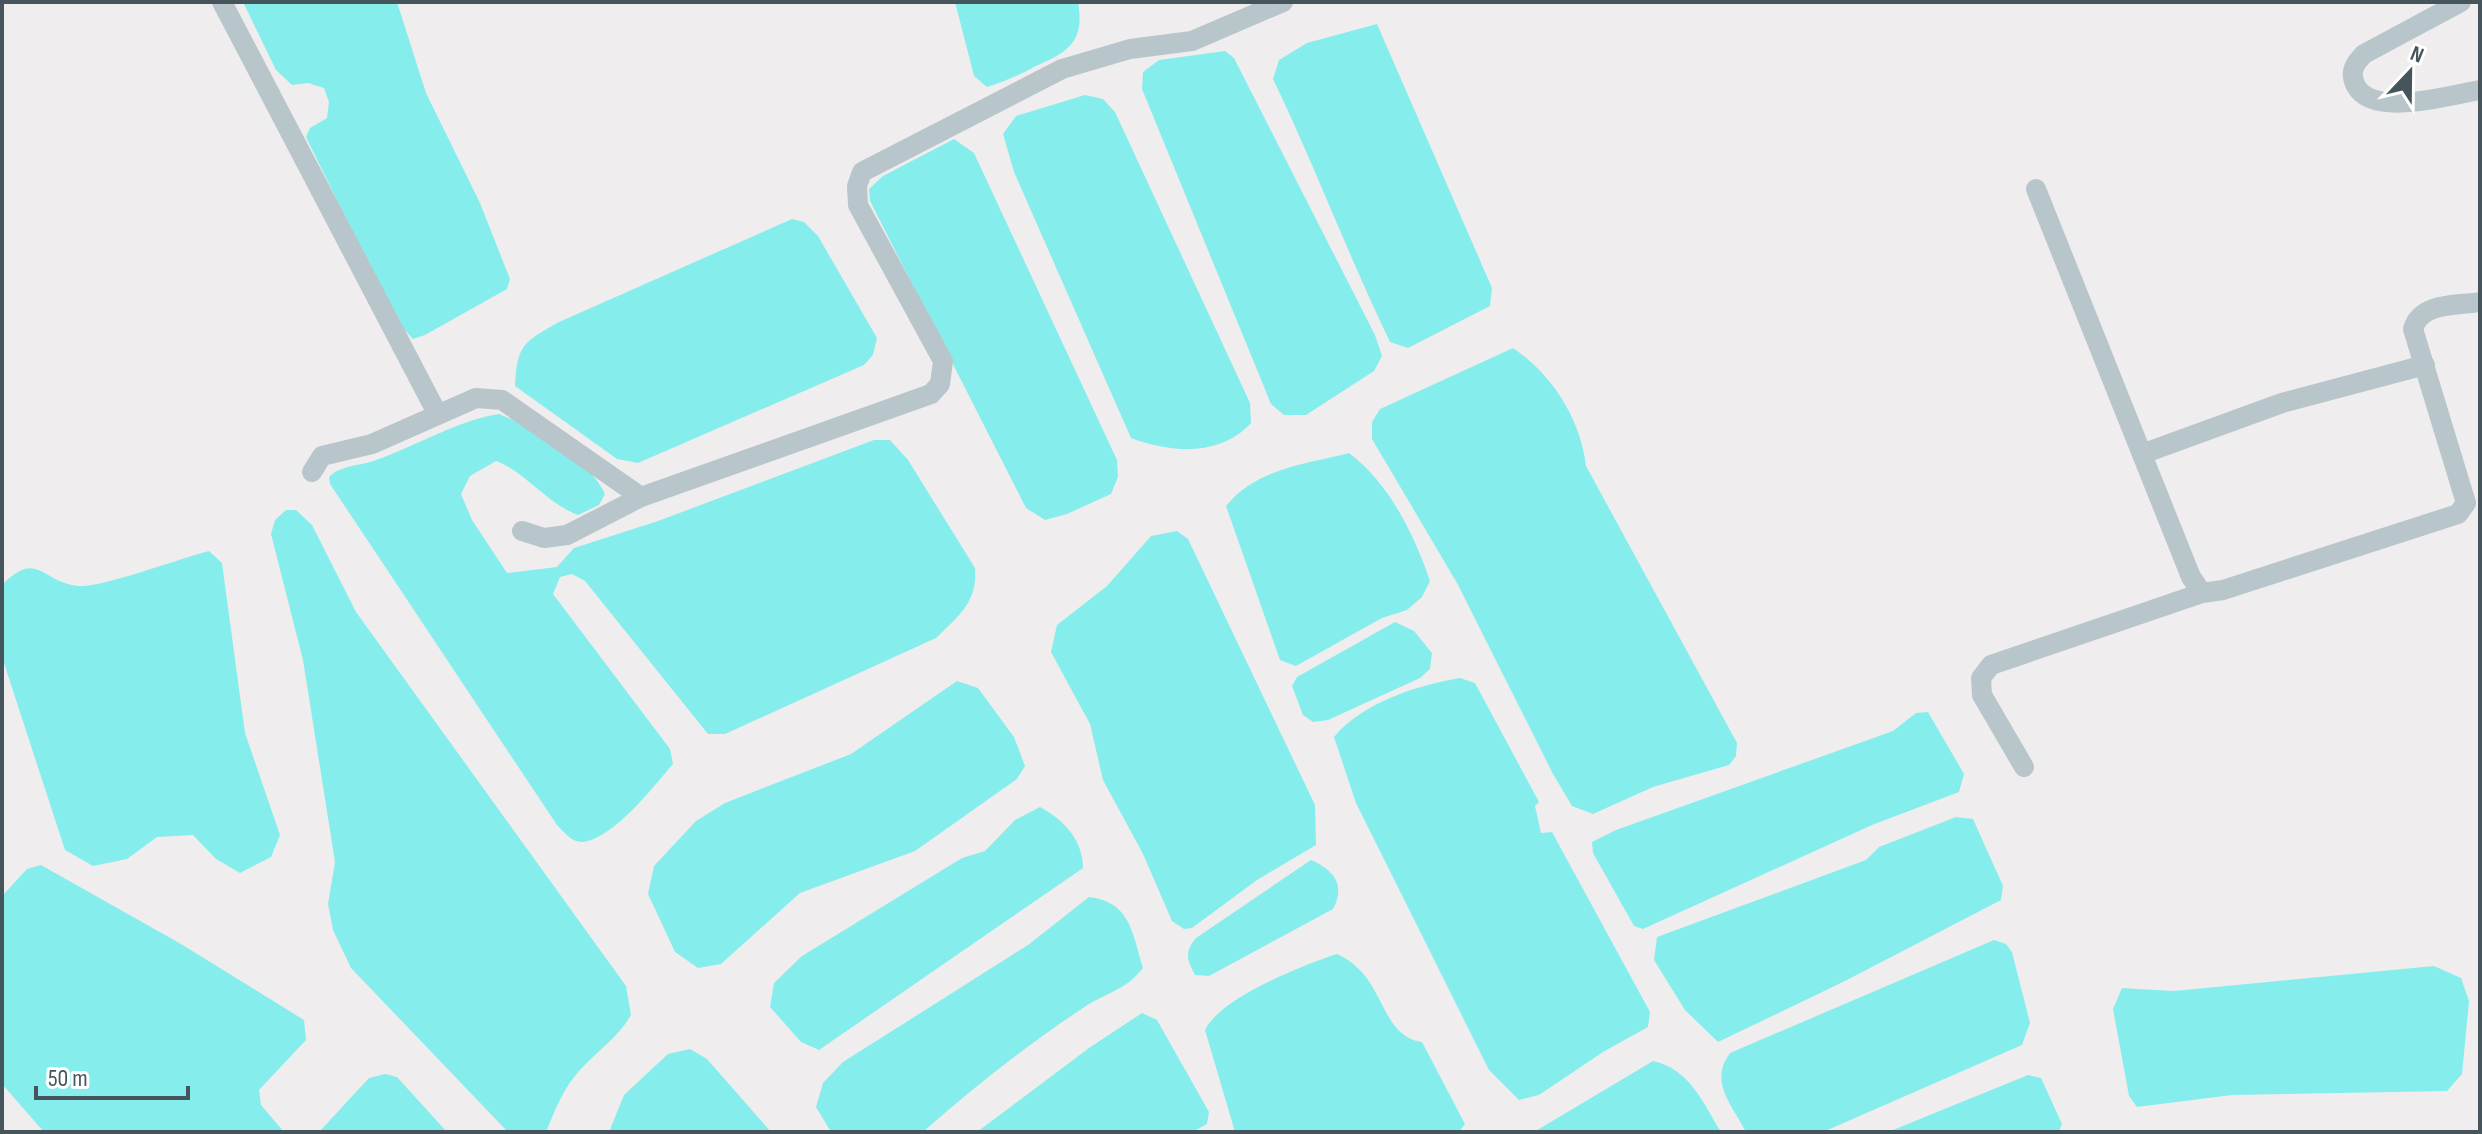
<svg xmlns="http://www.w3.org/2000/svg" width="2482" height="1134" viewBox="0 0 2482 1134" font-family="'Sofia Sans Condensed',sans-serif">
<style>
.water{fill:#85eeed}
.lines{fill:none;stroke-linecap:round;stroke-linejoin:round}
.minor{stroke:#b8c6cb;stroke-width:20}
</style>
<rect width="100%" height="100%" fill="#f0edee"/>
<path class="water" d="M 243,2 L 397,2 L 426,93 L 480,203 L 510,279 L 507,289 L 425,335 L 413,339 L 396,321 L 306,137 L 310,128 L 327,118 L 329,102 L 324,88 L 308,83 L 292,85 L 276,70 Z
M 955,2 L 1078,2 C 1085,43 1068,52 1034,67 C 1019,75 1004,82 987,87 L 974,76 Z
M 1377,24 L 1492,288 L 1490,306 L 1408,348 L 1390,342 C 1348,255 1315,166 1273,79 L 1279,60 L 1307,43 Z
M 1225,51 L 1234,58 L 1375,335 L 1382,356 L 1374,371 L 1306,415 L 1284,415 L 1271,404 L 1142,89 L 1143,72 L 1159,60 Z
M 1085,95 L 1103,99 L 1115,112 L 1250,403 L 1251,423 C 1220,457 1171,453 1131,438 L 1014,172 L 1003,134 L 1016,116 Z
M 954,139 L 974,153 L 1117,460 L 1118,477 L 1111,494 L 1067,514 L 1045,520 L 1026,508 L 870,201 L 869,189 L 883,176 Z
M 792,219 L 804,222 L 818,236 L 877,338 L 873,355 L 864,365 L 638,463 L 617,459 L 515,386 C 517,344 524,342 559,322 Z
M 1513,348 C 1552,374 1581,420 1586,466 L 1737,743 L 1736,756 L 1729,765 L 1653,787 L 1593,814 L 1572,806 L 1553,774 L 1457,583 L 1372,439 L 1372,422 L 1380,409 Z
M 499,414 C 532,427 591,461 605,494 L 599,505 L 578,515 C 546,503 527,473 496,461 L 470,476 L 461,494 L 472,520 L 507,573 L 557,567 L 574,548 L 658,521 L 874,440 L 890,440 L 908,460 L 975,568 C 978,601 959,616 936,638 L 725,734 L 708,734 L 585,581 L 572,574 L 560,577 L 553,594 L 670,749 L 673,764 C 653,787 614,838 583,842 C 572,843 564,832 557,825 L 330,484 L 329,477 C 340,465 361,466 376,460 C 414,447 461,419 499,414 Z
M 1349,453 C 1389,483 1414,534 1430,581 L 1422,597 L 1407,610 L 1382,618 L 1296,666 L 1280,660 L 1226,506 C 1256,469 1305,464 1349,453 Z
M 286,510 L 296,510 L 312,525 L 356,612 L 626,986 L 631,1015 C 618,1038 597,1051 579,1071 C 563,1089 555,1110 546,1132 L 507,1131 L 351,968 L 333,930 L 328,904 L 335,862 L 303,660 L 271,534 L 275,520 Z
M 1177,531 L 1188,539 L 1315,805 L 1316,845 L 1257,880 L 1192,928 L 1184,929 L 1172,921 L 1143,854 L 1103,780 L 1090,724 L 1051,652 L 1057,625 L 1107,586 L 1151,536 Z
M 209,551 L 222,563 L 245,733 L 280,835 L 271,857 L 240,873 L 216,859 L 193,835 L 157,837 L 127,859 L 93,866 L 65,850 L 2,657 L 2,585 C 38,549 41,582 78,586 C 102,588 181,558 209,551 Z
M 1395,622 L 1414,631 L 1432,653 L 1430,669 L 1420,678 L 1328,720 L 1313,722 L 1303,715 L 1292,686 L 1297,677 Z
M 1460,678 L 1475,683 L 1539,802 L 1535,806 L 1541,833 L 1552,832 L 1650,1012 L 1648,1027 L 1603,1052 L 1539,1095 L 1519,1100 L 1489,1070 L 1356,803 L 1334,737 C 1362,703 1417,685 1460,678 Z
M 957,681 L 978,688 L 1014,737 L 1025,766 L 1017,779 L 915,851 L 800,893 L 721,964 L 698,968 L 675,952 L 648,894 L 654,866 L 696,821 L 725,803 L 851,754 Z
M 1928,712 L 1964,774 L 1959,792 L 1872,825 L 1643,929 L 1634,926 L 1593,853 L 1592,842 L 1616,830 L 1893,731 L 1916,713 Z
M 1040,807 C 1064,820 1083,840 1083,868 L 819,1050 L 801,1042 L 770,1007 L 774,983 L 802,956 L 962,858 L 985,851 L 1015,820 Z
M 1956,817 L 1973,819 L 2003,886 L 2001,900 L 1843,982 L 1718,1042 L 1685,1010 L 1654,960 L 1657,937 L 1866,860 L 1879,847 Z
M 1311,860 C 1334,870 1346,885 1333,909 L 1209,976 L 1195,975 C 1187,960 1184,952 1196,938 Z
M 41,865 L 181,944 L 304,1020 L 306,1040 L 259,1090 L 261,1105 L 284,1132 L 44,1132 L 2,1084 L 2,896 L 27,869 Z
M 1089,897 C 1131,902 1132,933 1143,968 C 1124,992 1106,992 1083,1008 C 1027,1045 974,1087 923,1132 L 831,1132 L 816,1107 L 823,1083 L 843,1062 L 1028,945 Z
M 1994,940 L 2006,944 L 2012,952 L 2030,1023 L 2022,1045 L 1823,1132 L 1746,1132 C 1731,1103 1709,1082 1730,1053 Z
M 1337,954 C 1387,976 1378,1036 1422,1042 L 1465,1124 L 1459,1132 L 1235,1132 L 1205,1030 C 1220,998 1303,965 1337,954 Z
M 2434,966 L 2461,978 L 2469,1001 L 2462,1074 L 2447,1091 L 2232,1095 L 2137,1107 L 2129,1096 L 2113,1009 L 2122,988 L 2174,991 Z
M 1142,1013 L 1157,1020 L 1209,1112 L 1207,1124 L 1192,1132 L 977,1132 L 1089,1048 Z
M 690,1049 L 707,1059 L 771,1132 L 609,1132 L 624,1095 L 668,1054 Z
M 1653,1061 C 1690,1069 1703,1103 1721,1132 L 1534,1132 Z
M 385,1074 L 397,1077 L 447,1132 L 319,1132 L 369,1078 Z
M 2028,1075 L 2041,1078 L 2062,1124 L 2059,1132 L 1888,1132 Z"/>
<g class="lines">
<path class="minor" d="M 222,2 L 438,415
M 2461,2 L 2364,54 C 2354,64 2349,73 2356,86 C 2373,118 2450,95 2480,90
M 2036,189 L 2191,577 L 2202,593 L 2223,590 L 2458,514 L 2466,503 L 2413,329 C 2421,302 2456,306 2480,302
M 2142,454 L 2282,403 L 2425,365
M 312,472 L 322,456 L 372,444 L 476,398 L 502,400 L 641,497
M 522,531 L 544,538 L 567,535 L 641,497 L 931,394 L 940,384 L 943,361 L 858,205 L 857,186 L 862,172 L 1062,69 L 1130,49 L 1192,41 L 1283,2
M 2024,767 L 1982,695 L 1981,678 L 1991,665 L 2202,593"/>
</g>
<rect width="2482" height="1134" fill="none" stroke="#45555b" stroke-width="8"/>
<g transform="translate(2410 72) rotate(22)" stroke="#ffffff" stroke-width="6" paint-order="stroke">
<path d="M0-6L14 30L0 20L-14 30Z" fill="#45555b"/>
<text y="-12" font-size="22" font-weight="bold" text-anchor="middle" fill="#45555b">N</text>
</g>
<path d="M36 1086v12h152v-12" fill="none" stroke="#45555b" stroke-width="4"/>
<text x="48" y="1086" font-size="24" fill="#45555b" stroke="#ffffff" stroke-width="6" paint-order="stroke">50 m</text>
</svg>
